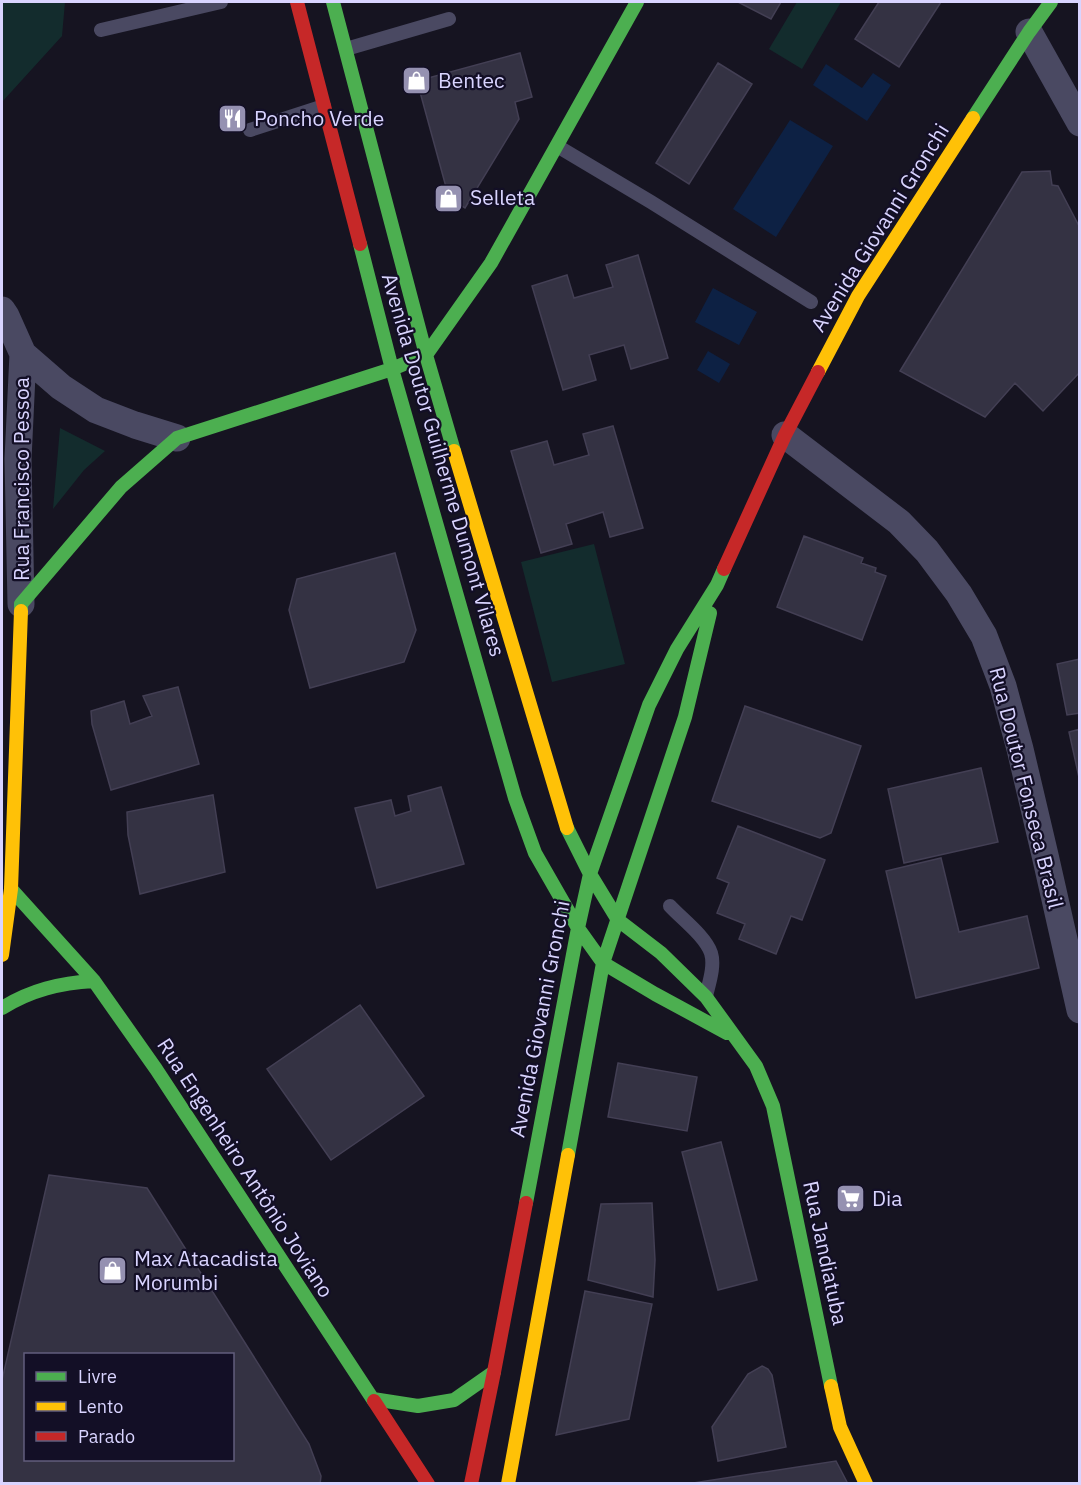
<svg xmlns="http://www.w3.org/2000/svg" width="1081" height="1485" viewBox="0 0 1081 1485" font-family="'IBM Plex Sans',sans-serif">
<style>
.green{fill:#132c2d}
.water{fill:#0d2144}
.building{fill:#343243;stroke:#433f54;stroke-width:1.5;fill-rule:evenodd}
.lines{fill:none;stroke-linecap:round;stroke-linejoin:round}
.lane{stroke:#4a4962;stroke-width:14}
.street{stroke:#4a4962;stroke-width:27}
.fast{stroke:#4caf50;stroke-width:14}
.slow{stroke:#ffc107;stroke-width:14}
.jam{stroke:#c62828;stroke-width:14}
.labels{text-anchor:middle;stroke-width:4.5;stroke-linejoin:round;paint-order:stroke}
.poi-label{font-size:21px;fill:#d9d4ff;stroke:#130f26;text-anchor:start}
.street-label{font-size:21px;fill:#d9d4ff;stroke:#130f26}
</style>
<rect width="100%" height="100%" fill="#161421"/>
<path class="green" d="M 2,2 L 65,2 L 62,36 L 2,102 Z
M 797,2 L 841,2 L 802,69 L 769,49 Z
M 60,428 L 105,451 L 84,470 L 53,509 Z
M 594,544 L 625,664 L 552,682 L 521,562 Z"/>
<path class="water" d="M 826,64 L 862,88 L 873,73 L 891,85 L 867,121 L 813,85 Z
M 790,120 L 833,146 L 776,237 L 733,209 Z
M 713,288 L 757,312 L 739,345 L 695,322 Z
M 708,351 L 730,364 L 719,383 L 697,370 Z"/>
<path class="building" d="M 738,2 L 781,2 L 771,19 Z
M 879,2 L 941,2 L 899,67 L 855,39 Z
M 520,53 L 532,97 L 515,102 L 519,119 L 465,208 L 449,198 L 417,81 Z
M 718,63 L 752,84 L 689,184 L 656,163 Z
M 1050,171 L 1052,185 L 1058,186 L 1080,228 L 1080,372 L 1043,411 L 1015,383 L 985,417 L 900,371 L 1022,172 Z
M 638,255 L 668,358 L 631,369 L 624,345 L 589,355 L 596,380 L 563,390 L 532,286 L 567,275 L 574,298 L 613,287 L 606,265 Z
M 613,426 L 643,528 L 610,537 L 603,512 L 566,524 L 572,544 L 541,553 L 511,451 L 547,441 L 554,465 L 589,455 L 583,434 Z
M 804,536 L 863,558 L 861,563 L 876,568 L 875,572 L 886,576 L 862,640 L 777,607 Z
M 395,553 L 416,630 L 404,662 L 310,688 L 289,610 L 297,579 Z
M 1080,659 L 1080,713 L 1067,715 L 1057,664 Z
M 178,687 L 199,764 L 111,790 L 92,724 L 91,711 L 124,701 L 130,724 L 152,716 L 143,696 Z
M 745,706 L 861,746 L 831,833 L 820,838 L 712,801 Z
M 1080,729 L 1080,782 L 1069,732 Z
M 981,768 L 998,842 L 904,863 L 888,789 Z
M 441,787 L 464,864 L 377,888 L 355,808 L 391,800 L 395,816 L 411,811 L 408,796 Z
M 213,795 L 225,872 L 140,894 L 128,835 L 127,812 Z
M 738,826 L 825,860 L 802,920 L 791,916 L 776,954 L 739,939 L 745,924 L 717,913 L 729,883 L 717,878 Z
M 941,858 L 959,932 L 1027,916 L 1039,968 L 916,998 L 886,871 Z
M 360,1005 L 424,1096 L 331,1160 L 267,1069 Z
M 618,1063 L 697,1077 L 687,1131 L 608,1117 Z
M 721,1142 L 757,1280 L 718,1290 L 682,1152 Z
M 49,1175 L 147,1188 L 309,1444 L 321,1476 L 320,1484 L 2,1484 L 2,1380 ZM 26,1354 L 232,1354 L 232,1460 L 26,1460 Z
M 652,1203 L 655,1260 L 653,1297 L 588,1280 L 601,1204 Z
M 585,1291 L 652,1304 L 629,1419 L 556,1435 Z
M 762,1366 L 768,1369 L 772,1375 L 786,1447 L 718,1461 L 712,1427 L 748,1374 Z
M 836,1461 L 848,1484 L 687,1484 Z"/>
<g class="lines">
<path class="lane" d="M 101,30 L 221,2
M 346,49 L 449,19
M 250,130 L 324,106
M 557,146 L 651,202 L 811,302
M 670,906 C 682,919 705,936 711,953 C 715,966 709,983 706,996"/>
<path class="street" d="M 1029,32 L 1080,123
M 2,310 L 6,316 L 23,354 L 61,387 L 96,410 L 135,425 L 177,438
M 785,435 L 899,522 L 927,551 L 959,594 L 984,636 L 1003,686 L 1020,749 L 1045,855 L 1080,1010
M 21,604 L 18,459 L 23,354"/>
<path class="fast" d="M 333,2 L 426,355 L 454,451
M 973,118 L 1029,32 L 1051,2
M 360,244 L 392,369 L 515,798 L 535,853 L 578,928 L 603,963 L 655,994 L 727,1033
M 426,355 L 491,263 L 637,2
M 21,611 L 21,604 L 121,487 L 177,438 L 392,369 L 411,361
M 567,828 L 590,874 L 618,920 L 661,953 L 706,997 L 756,1066 L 773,1106 L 831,1386
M 11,889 L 94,981 L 156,1069 L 374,1401
M 2,1008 C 31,990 60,983 94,981
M 568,1155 L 603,963 L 685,717 L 710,613
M 526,1203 L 578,928 L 590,874 L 649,705 L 677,649 L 717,585 L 724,569
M 373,1399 L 418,1406 L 454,1400 L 494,1372"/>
<path class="slow" d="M 818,372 L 858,296 L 973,118
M 454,451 L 567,828
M 2,955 L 11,889 L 21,611
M 831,1386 L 840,1427 L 866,1484
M 508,1484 L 568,1155"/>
<path class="jam" d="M 297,2 L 360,244
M 724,569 L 785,435 L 818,372
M 374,1401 L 428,1484
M 471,1484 L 494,1372 L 526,1203"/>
</g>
<defs>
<symbol id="shop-square" viewBox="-11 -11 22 22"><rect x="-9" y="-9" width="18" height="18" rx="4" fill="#9591b1" stroke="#130f26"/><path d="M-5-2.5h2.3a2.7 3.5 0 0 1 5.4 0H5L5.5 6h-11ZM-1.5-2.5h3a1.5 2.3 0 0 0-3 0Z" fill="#fff"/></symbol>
<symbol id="restaurant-square" viewBox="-11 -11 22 22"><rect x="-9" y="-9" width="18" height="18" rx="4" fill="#9591b1" stroke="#130f26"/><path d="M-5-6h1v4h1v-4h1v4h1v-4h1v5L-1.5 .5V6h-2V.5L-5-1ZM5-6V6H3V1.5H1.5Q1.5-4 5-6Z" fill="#fff"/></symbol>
<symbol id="supermarket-square" viewBox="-11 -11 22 22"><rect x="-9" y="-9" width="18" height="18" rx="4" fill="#9591b1" stroke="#130f26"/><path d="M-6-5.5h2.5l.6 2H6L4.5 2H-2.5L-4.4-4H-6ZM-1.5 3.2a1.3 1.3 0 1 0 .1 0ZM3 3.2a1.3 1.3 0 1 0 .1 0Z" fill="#fff"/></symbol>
</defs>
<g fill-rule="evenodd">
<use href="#shop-square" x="400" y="64" width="33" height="33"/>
<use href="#restaurant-square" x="216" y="102" width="33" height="33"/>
<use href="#shop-square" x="432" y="182" width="33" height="33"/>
<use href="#supermarket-square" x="834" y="1182" width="33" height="33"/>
<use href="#shop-square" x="96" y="1254" width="33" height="33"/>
</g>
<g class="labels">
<g class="poi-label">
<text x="438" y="88">Bentec</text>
<text x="254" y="126">Poncho Verde</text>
<text x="470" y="205">Selleta</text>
<text x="872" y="1206">Dia</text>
<text x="134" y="1266">Max Atacadista<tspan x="134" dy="24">Morumbi</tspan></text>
</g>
<g class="street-label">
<text transform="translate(880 228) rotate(-58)" y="7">Avenida Giovanni Gronchi</text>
<text transform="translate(443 465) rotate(74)" y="7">Avenida Doutor Guilherme Dumont Vilares</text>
<text transform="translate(22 479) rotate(-90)" y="7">Rua Francisco Pessoa</text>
<text transform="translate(1026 788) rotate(76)" y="7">Rua Doutor Fonseca Brasil</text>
<text transform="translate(540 1019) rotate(-79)" y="7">Avenida Giovanni Gronchi</text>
<text transform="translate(245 1168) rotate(57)" y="7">Rua Engenheiro Antônio Joviano</text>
<text transform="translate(825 1253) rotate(78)" y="7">Rua Jandiatuba</text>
</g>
</g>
<rect width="1081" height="1485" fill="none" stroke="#d9d4ff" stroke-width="6"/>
<rect x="24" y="1353" width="210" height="108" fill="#130f26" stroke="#625e7d" stroke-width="1.5"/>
<rect x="36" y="1372" width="30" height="9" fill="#4caf50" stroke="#625e7d" stroke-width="1.5"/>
<text x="78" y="1383" font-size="18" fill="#d9d4ff">Livre</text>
<rect x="36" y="1402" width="30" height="9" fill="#ffc107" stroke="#625e7d" stroke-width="1.5"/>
<text x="78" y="1413" font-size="18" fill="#d9d4ff">Lento</text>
<rect x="36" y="1432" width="30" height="9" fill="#c62828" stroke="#625e7d" stroke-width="1.5"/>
<text x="78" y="1443" font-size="18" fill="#d9d4ff">Parado</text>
</svg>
